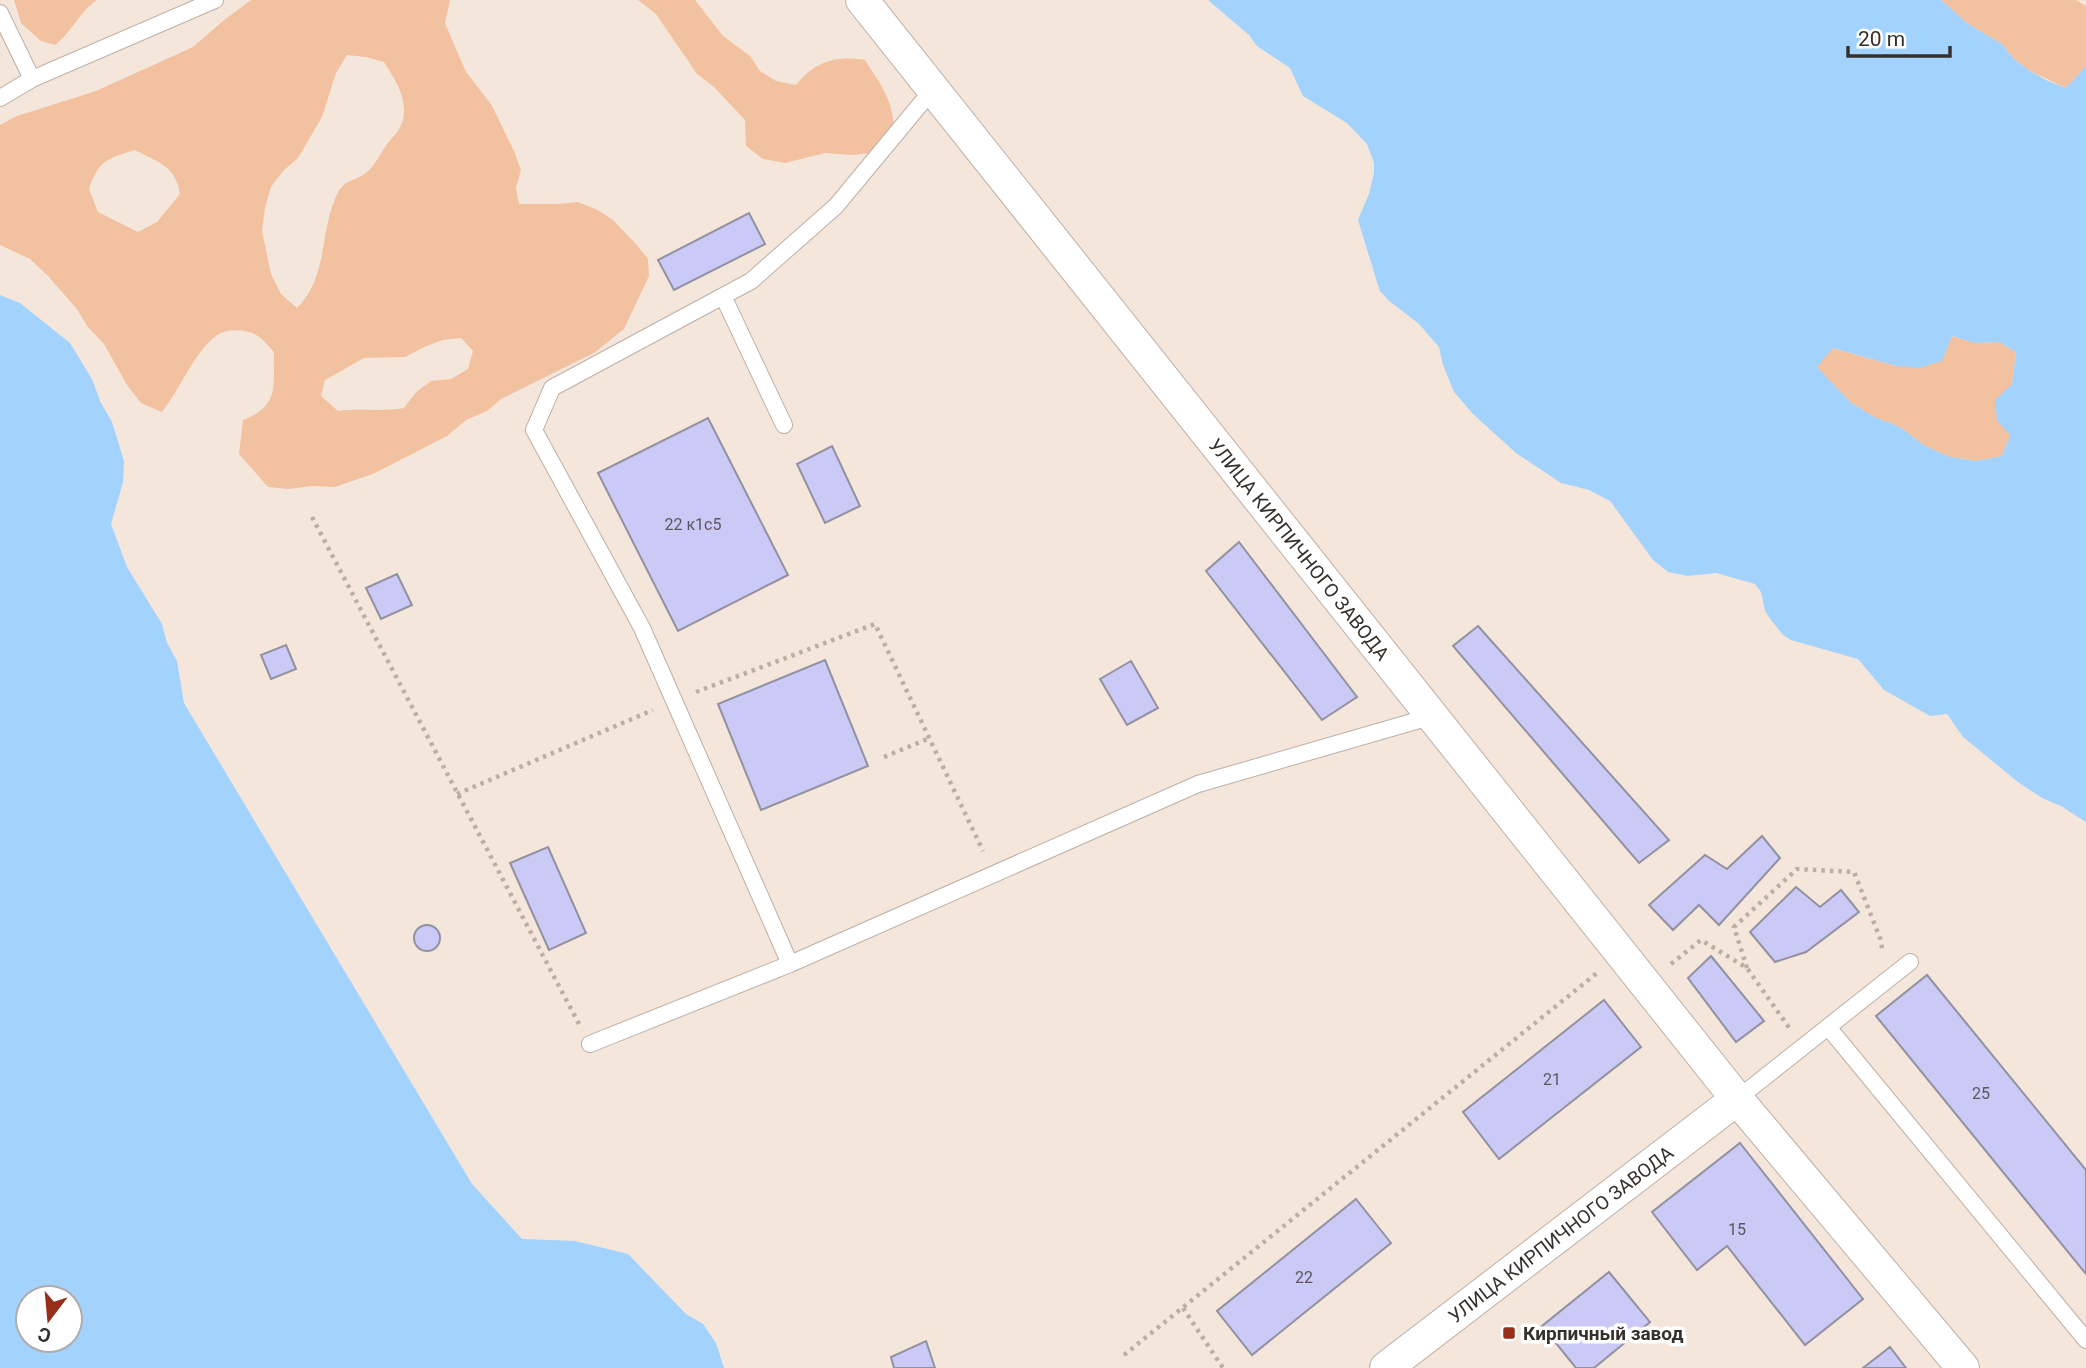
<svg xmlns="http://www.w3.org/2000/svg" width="2086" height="1368" viewBox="0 0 2086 1368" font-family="Roboto,sans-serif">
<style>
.green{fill:#f2c19f;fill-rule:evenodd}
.water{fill:#a3d2fd;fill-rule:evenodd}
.building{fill:#cbc9f6;stroke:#9291a0;stroke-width:2}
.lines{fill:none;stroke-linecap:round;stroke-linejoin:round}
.service-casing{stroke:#bdafa5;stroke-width:18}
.minor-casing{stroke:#bdafa5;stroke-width:34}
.path{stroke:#bbaea6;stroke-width:4.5;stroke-dasharray:3.5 5;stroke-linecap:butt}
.service{stroke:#fff;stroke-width:16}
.minor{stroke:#fff;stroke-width:32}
.poi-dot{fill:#972e19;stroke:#fff;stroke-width:2.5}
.labels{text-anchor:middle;stroke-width:7;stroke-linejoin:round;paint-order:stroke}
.number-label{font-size:16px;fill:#5b565e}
.street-label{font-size:19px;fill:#36302c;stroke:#fff}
.poi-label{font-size:19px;font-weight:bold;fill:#36302c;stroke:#fff;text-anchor:start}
</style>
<rect width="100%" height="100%" fill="#f5e6dc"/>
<path class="green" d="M 14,0 L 97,0 C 79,12 72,32 55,45 L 41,41 L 21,23 Z
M 251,0 L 450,0 L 445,23 L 459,56 L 466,72 L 491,104 L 514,151 L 521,170 L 516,188 L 519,204 L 559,204 L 577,202 L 596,209 L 613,220 L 636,244 L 648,259 L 649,276 L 624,329 L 594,353 L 501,399 L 487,411 L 466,420 L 447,436 L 373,474 L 335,487 L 312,486 L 288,489 L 268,487 L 239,454 L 243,420 C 280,406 273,386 274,352 C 269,347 264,340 258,336 C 247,329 227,328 216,336 C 195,351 179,391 162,412 L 141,403 L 127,385 L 104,344 L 88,327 L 76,308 L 47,275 L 30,259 L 0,245 L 0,125 L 17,116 L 96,91 L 193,47 L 224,20 ZM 347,55 L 366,57 L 384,62 C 397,82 413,107 398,131 C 395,135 391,139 388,143 C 381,152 375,166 366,173 C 351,184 344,177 335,199 C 319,238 328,276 297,308 L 281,294 L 271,274 L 262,231 L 265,208 L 271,187 L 283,171 L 298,158 L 322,117 L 336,73 ZM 135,150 C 159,163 175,165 180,194 L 157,222 L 138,232 L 98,212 L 89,189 C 99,160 106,159 135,150 ZM 461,338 L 473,351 L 468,369 L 451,379 L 431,381 L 416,392 L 404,408 C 382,412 361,408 338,411 L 321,396 L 325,380 L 364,358 L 405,357 L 424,347 L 443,340 Z
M 638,0 L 695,0 L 723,36 L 750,56 L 760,71 L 776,81 L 796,85 C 814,62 836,55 865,60 C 880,84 892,97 894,127 L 871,153 L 851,155 L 825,153 L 785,163 L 763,159 L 746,146 L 745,120 L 714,87 L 697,74 L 656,14 Z
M 1941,0 L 2076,0 L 2086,6 L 2086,66 L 2066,88 L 2030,71 L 2014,59 L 2002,44 L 1968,24 Z
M 1951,336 L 1975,343 L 1999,342 L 2016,352 L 2012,384 L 2010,435 L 2002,456 L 1977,461 L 1950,457 L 1925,446 L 1900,427 L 1874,417 L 1850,402 L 1816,367 L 1832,348 L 1896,366 Z"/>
<path class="water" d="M 1208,0 L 1941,0 L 1968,24 L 2002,44 L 2014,59 L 2030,71 L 2048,81 L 2066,88 L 2086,66 L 2086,822 L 2061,806 L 2042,798 L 2018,782 L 1963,737 L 1947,714 L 1930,716 L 1884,690 L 1858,659 L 1791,640 L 1783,635 L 1771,620 L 1765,611 L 1761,592 L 1755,584 L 1716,573 L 1688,576 L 1668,572 L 1653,560 L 1610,501 L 1589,490 L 1561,483 L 1516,453 L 1473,414 L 1454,392 L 1443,365 L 1439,347 L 1419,324 L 1388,300 L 1380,291 L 1377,282 L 1358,220 L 1369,194 L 1374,173 L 1374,163 L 1367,144 L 1347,123 L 1303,96 L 1290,68 L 1257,46 L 1249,35 ZM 1952,336 L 1975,343 L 1999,342 L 2016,352 L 2012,384 L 1995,400 L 1997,421 L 2010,435 L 2002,456 L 1977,461 L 1950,457 L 1925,446 L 1900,427 L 1874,417 L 1850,402 L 1817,367 L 1833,348 L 1896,366 L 1919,368 L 1942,361 Z
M 0,295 L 20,303 L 70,343 L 93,381 L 100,401 L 112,422 L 124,461 L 123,482 L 111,524 L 127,567 L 162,624 L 167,643 L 177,661 L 184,703 L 472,1184 L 522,1239 L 575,1241 L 628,1254 L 686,1314 L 703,1324 L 716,1343 L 724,1368 L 0,1368 ZM 28,1298 L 70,1298 L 70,1340 L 28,1340 Z"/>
<path class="building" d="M 749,213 L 765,244 L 674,290 L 658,260 Z
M 708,418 L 788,575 L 678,631 L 598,473 Z
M 832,446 L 860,506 L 825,523 L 797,464 Z
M 1239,542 L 1357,697 L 1322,720 L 1206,571 Z
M 397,574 L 412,605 L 381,619 L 366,588 Z
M 1478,626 L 1669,840 L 1639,863 L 1453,646 Z
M 286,645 L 296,669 L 271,679 L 261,655 Z
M 825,660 L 868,766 L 761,810 L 718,704 Z
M 1131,661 L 1158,708 L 1127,725 L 1100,679 Z
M 1762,836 L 1780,858 L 1719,925 L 1699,905 L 1673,930 L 1649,905 L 1705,855 L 1727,869 Z
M 548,847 L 586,933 L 549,950 L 510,863 Z
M 1796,887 L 1820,907 L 1841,890 L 1859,912 L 1806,952 L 1775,962 L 1750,932 Z
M414 938a13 13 0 1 1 26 0a13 13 0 1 1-26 0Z
M 1711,956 L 1764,1021 L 1736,1042 L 1688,978 Z
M 1927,975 L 2086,1170 L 2086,1274 L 1876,1016 Z
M 1604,1000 L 1641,1047 L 1499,1159 L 1463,1112 Z
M 1740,1143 L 1863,1299 L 1805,1345 L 1727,1246 L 1697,1270 L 1652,1212 Z
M 1356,1199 L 1391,1243 L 1252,1355 L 1217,1311 Z
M 1609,1272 L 1650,1322 L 1594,1368 L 1576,1368 L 1542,1326 Z
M 926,1341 L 935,1368 L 894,1368 L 891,1357 Z
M 1890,1347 L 1906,1368 L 1863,1368 Z"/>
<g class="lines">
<defs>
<path id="service" d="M 0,13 L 32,79
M 0,98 L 32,79 L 215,0
M 723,296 L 784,425
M 790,964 L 642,628 L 534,430 L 552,388 L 751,281 L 836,206 L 933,89
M 1828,1027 L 2086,1340
M 590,1044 L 790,964 L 1198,784 L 1433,716
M 1737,1099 L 1910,962"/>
<g id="minor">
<path id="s1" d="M 862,0 L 1737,1099 L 1963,1368"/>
<path id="s2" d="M 1386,1368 L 1737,1099"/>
</g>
</defs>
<use href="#service" class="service-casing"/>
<use href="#minor" class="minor-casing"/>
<path class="path" d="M 312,517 L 579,1024
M 696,692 L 875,624 L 983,851
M 884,757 L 930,738
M 457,794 L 653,710
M 1671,964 L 1701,940 L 1747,968 L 1790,1029
M 1747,968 L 1734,927 L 1797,869 L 1854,872 L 1880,938 L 1883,953
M 1183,1308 L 1223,1368
M 1124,1355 L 1597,973"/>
<use href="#service" class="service"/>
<use href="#minor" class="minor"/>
</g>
<rect class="poi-dot" x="1502" y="1326" width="14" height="14" rx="3.5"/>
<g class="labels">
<g class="number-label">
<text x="693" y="530">22 к1с5</text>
<text x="1552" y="1085">21</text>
<text x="1981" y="1099">25</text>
<text x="1737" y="1235">15</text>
<text x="1304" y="1283">22</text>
</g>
<g class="street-label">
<text dy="7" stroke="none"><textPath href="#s1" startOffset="702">УЛИЦА КИРПИЧНОГО ЗАВОДА</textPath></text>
<text dy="7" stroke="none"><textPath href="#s2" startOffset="220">УЛИЦА КИРПИЧНОГО ЗАВОДА</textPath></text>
</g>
<g class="poi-label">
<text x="1523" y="1340">Кирпичный завод</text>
</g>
</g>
<g transform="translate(49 1319) rotate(196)"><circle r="33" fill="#ffffff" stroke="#afacab" stroke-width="2"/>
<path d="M0-5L12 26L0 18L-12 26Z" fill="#972e19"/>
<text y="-10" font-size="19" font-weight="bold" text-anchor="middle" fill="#36302c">С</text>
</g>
<path d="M1848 46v10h102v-10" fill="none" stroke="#36302c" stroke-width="3.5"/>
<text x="1858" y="46" font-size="21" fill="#36302c" stroke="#ffffff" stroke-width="5" paint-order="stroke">20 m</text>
</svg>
